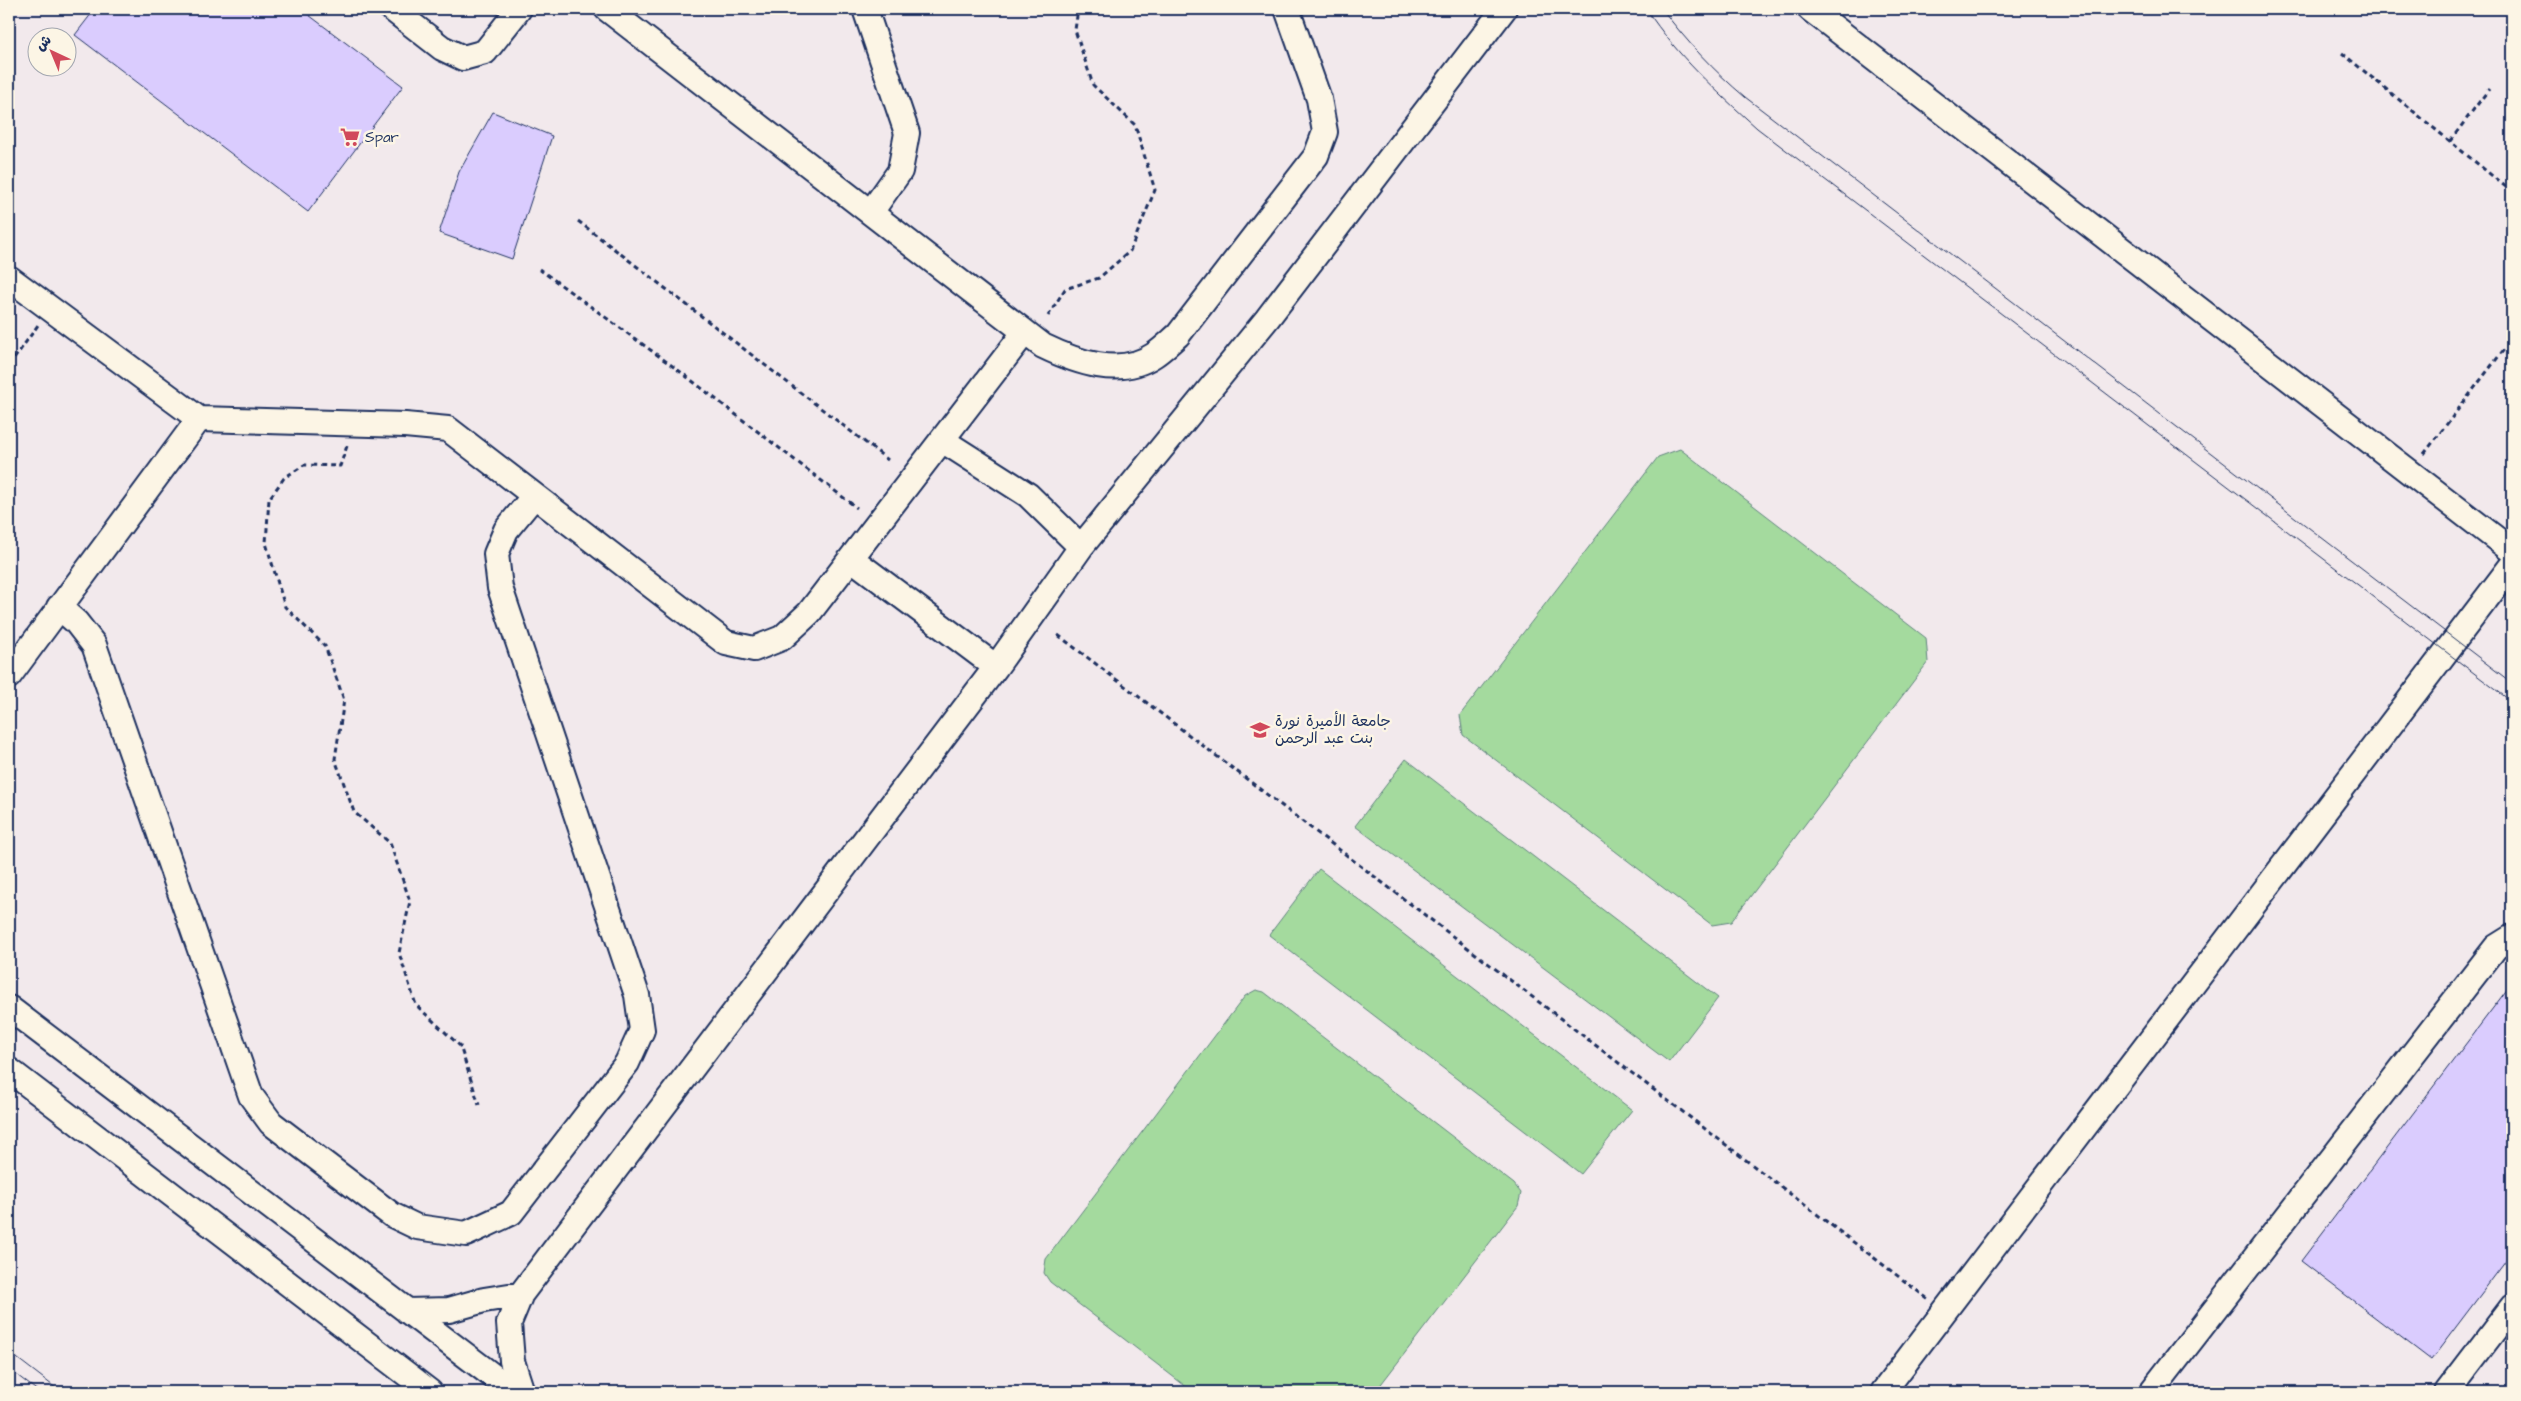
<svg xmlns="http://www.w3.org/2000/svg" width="2521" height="1401" viewBox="0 0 2521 1401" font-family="'Architects Daughter','Playpen Sans Arabic',sans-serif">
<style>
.built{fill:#f2e9ec;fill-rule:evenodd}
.green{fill:#a4da9e;stroke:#60847e}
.building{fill:#daccfe;stroke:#1b2f5e}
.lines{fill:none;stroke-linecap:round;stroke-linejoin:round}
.minor-casing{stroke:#1b2f5e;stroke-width:28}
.path{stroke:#1b2f5e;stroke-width:3;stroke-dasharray:5 4;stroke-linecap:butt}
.minor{stroke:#fcf5e5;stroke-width:24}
.tram{stroke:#1b2f5e;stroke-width:1}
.labels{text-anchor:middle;stroke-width:5;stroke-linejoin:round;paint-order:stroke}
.poi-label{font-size:15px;fill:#1b2f5e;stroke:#fcf5e5;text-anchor:start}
</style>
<rect width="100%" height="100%" fill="#fcf5e5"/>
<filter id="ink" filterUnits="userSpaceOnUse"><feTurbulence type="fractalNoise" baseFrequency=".02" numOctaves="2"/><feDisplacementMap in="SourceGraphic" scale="10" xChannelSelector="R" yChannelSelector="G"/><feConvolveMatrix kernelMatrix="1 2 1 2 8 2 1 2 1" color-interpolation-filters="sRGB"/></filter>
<g filter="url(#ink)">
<path class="built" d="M 9,9 L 2512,9 L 2512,1392 L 9,1392 ZM 38,38 L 68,38 L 68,68 L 38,68 Z"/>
<path class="green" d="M 1680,449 L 1926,638 L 1928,662 L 1731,922 L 1712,925 L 1463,735 L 1460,715 L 1658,457 Z
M 1406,759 L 1718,998 L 1669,1062 L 1355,826 Z
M 1319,869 L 1632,1110 L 1581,1174 L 1269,935 Z
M 1256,990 L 1264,992 L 1514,1184 L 1521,1193 L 1518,1206 L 1375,1392 L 1193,1392 L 1050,1282 L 1044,1273 L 1046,1259 L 1245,996 Z"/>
<path class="building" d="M 95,9 L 301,9 L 403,86 L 308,212 L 75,35 Z
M 493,112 L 552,136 L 512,259 L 439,233 L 459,172 Z
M 2512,983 L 2512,1253 L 2431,1360 L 2301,1261 Z"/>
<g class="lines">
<defs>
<path id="minor" d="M 392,9 L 442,48 L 463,58 L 485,52 L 519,9
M 607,9 L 1043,346 C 1076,362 1120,378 1154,355 C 1163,349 1171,341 1178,335 L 1316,156 L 1325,132 L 1319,99 L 1287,9
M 865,9 L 907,133 L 900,171 L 871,212
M 1810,9 L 2512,551
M 9,278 L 199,419 L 405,425 L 448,429 L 726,643 L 754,649 L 782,638 L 809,613 L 1024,333
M 942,440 L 1028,495 L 1081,547
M 852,559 L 996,667
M 59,607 L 76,622 L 94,645 L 251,1096 L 271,1123 L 392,1215 L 417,1227 L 466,1234 L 511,1213 L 627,1063 L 642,1030 L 637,995 L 500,588 L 496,554 L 506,530 L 534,496
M 9,676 L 199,419
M 9,1008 L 514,1392
M 9,1070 L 430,1392
M 407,1311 L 449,1310 L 484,1300 L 521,1294
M 522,1392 L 512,1361 L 509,1323 L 521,1294 L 996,667 L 1081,547 L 1267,319 L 1504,9
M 1883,1392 L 2512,565
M 2151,1392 L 2496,947 L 2512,937
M 2447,1392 L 2512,1307"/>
</defs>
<use href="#minor" class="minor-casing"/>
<path class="path" d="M 2342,53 L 2512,192
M 2450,141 L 2489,89
M 578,221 L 888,460
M 539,269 L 678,370 L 857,508
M 1048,316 L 1065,289 L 1099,278 L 1130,251 L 1155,190 L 1135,125 L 1093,85 L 1075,30 L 1078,9
M 9,366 L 38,325
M 347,446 L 340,466 L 304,465 L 284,478 L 269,499 L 266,543 L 285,607 L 325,646 L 344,700 L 335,759 L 354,812 L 390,843 L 410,901 L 399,953 L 416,1005 L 460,1046 L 479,1105
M 2424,454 L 2512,339
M 1058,635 L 1928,1299"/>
<use href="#minor" class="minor"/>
<path class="tram" d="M 1646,9 C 1679,58 1714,89 1757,128 L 2512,702
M 1662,9 C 1687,42 1713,70 1745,97 L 2512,683
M 9,1352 L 61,1392
M 9,1369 L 39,1392"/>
</g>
</g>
<defs>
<symbol id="supermarket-bare" viewBox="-9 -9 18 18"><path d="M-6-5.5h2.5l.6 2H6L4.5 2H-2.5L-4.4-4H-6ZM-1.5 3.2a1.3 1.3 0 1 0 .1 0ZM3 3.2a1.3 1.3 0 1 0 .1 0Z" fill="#d1495b" stroke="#fcf5e5" stroke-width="2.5" paint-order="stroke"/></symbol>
<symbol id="university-bare" viewBox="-9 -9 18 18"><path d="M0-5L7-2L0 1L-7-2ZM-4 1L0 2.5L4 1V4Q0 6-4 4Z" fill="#d1495b" stroke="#fcf5e5" stroke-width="2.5" paint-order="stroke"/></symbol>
</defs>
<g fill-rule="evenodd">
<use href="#supermarket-bare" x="336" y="123" width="28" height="28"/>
<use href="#university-bare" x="1246" y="716" width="28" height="28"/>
</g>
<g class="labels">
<g class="poi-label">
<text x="365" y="142">Spar</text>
<text x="1275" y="726">جامعة الأميرة نورة<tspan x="1275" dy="17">بنت عبد الرحمن</tspan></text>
</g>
</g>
<rect width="2521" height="1401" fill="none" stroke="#fcf5e5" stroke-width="30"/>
<rect x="15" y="15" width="2491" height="1371" fill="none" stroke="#1b2f5e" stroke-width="2" filter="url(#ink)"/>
<g transform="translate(52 52) rotate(316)"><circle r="24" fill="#fcf5e5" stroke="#a2a6af"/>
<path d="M0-4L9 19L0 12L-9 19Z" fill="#d1495b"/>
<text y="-8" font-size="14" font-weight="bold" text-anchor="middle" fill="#1b2f5e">ش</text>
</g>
</svg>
